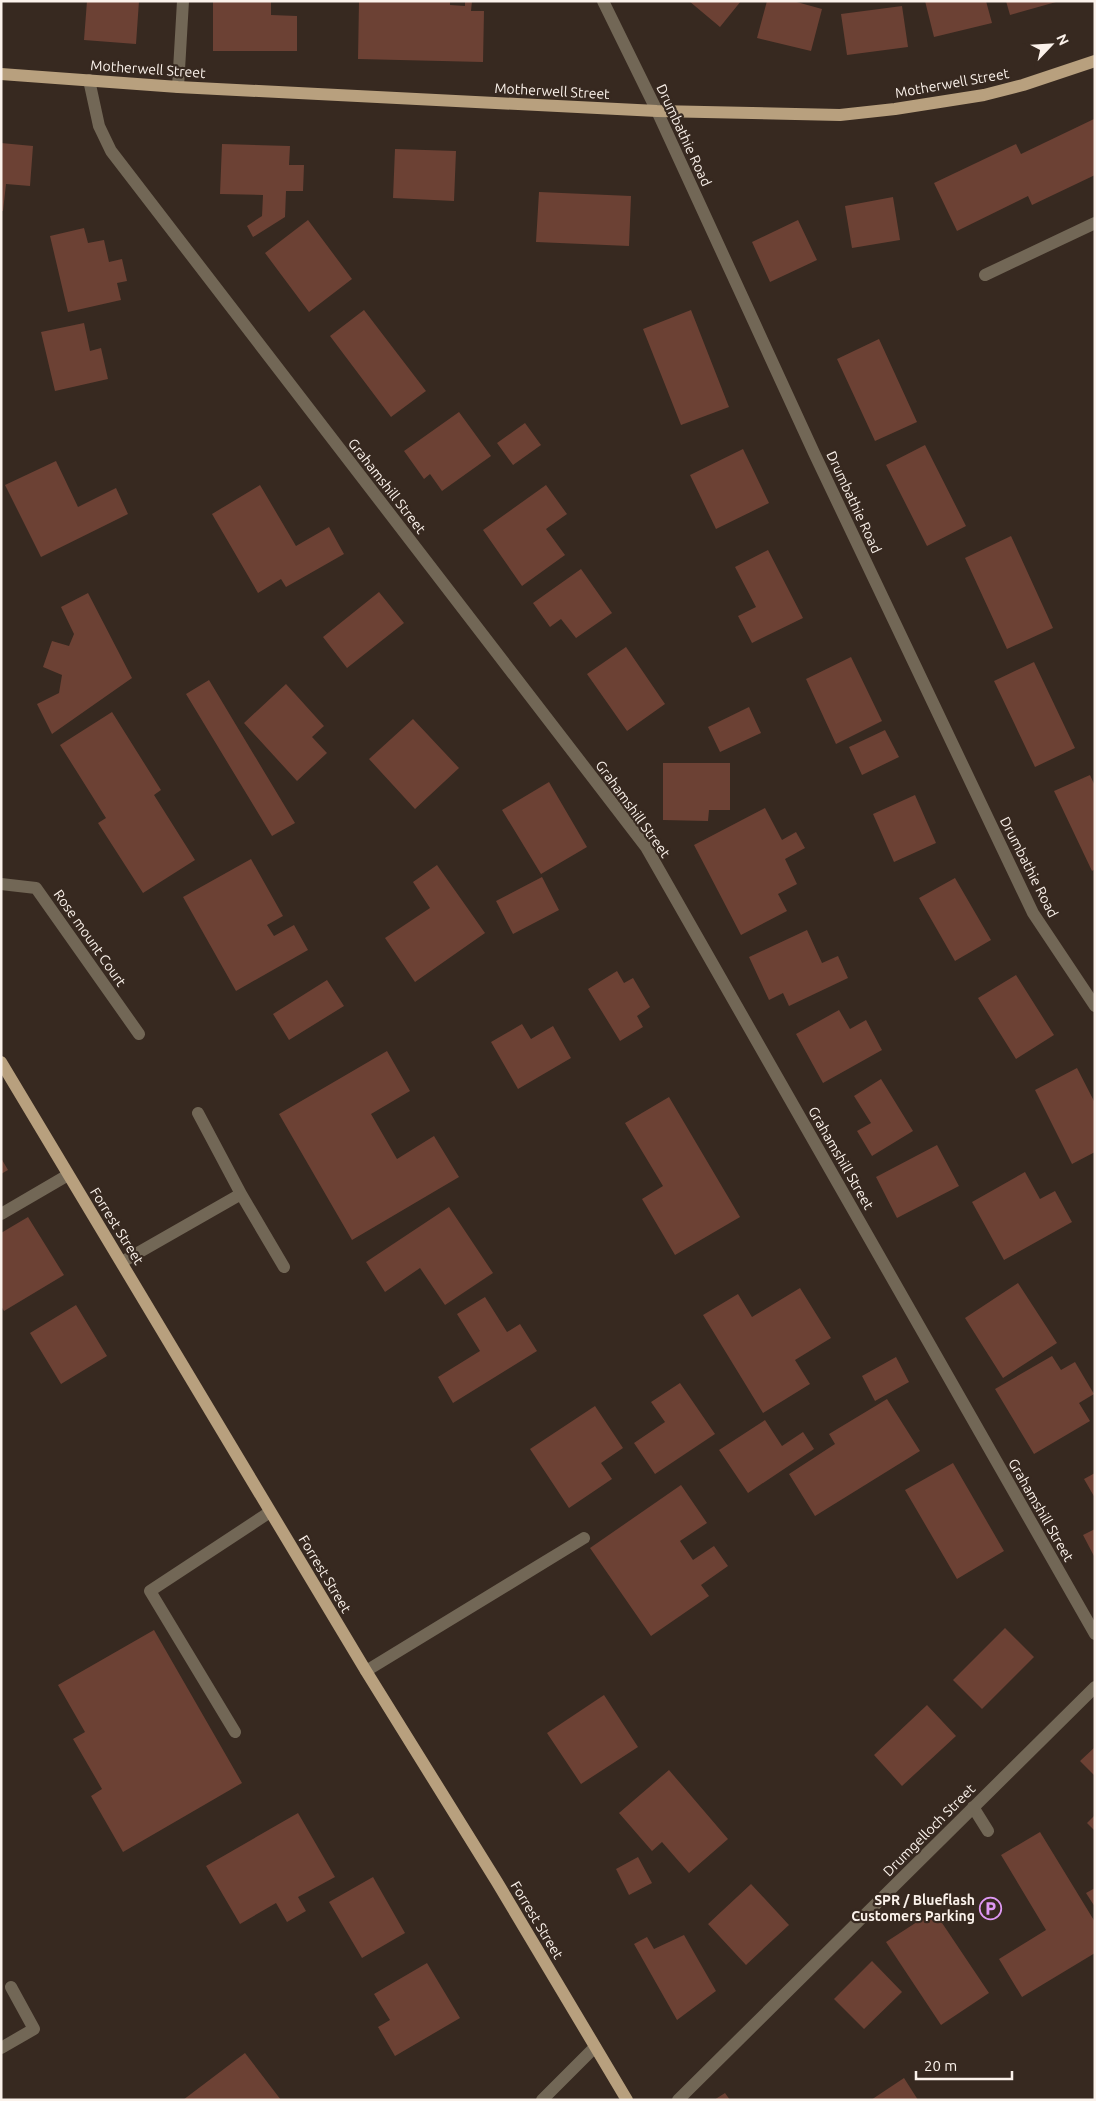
<svg xmlns="http://www.w3.org/2000/svg" width="1096" height="2101" viewBox="0 0 1096 2101" font-family="Ubuntu,sans-serif">
<style>
.building{fill:#6c4134}
.lines{fill:none;stroke-linecap:round;stroke-linejoin:round}
.minor{stroke:#726756;stroke-width:12}
.major{stroke:#b8a07e;stroke-width:12}
.labels{text-anchor:middle;stroke-width:4.5;stroke-linejoin:round;paint-order:stroke}
.street-label{font-size:14px;fill:#fbf2eb;stroke:#372920}
.poi-label{font-size:14px;font-weight:bold;fill:#fbf2eb;stroke:#372920;text-anchor:end}
</style>
<rect width="100%" height="100%" fill="#372920"/>
<path class="building" d="M 87,1 L 139,1 L 136,44 L 84,40 Z
M 213,1 L 271,1 L 271,15 L 297,16 L 297,51 L 213,51 Z
M 359,1 L 450,1 L 450,5 L 465,6 L 465,1 L 472,1 L 471,11 L 484,11 L 483,62 L 358,59 Z
M 689,1 L 741,1 L 720,27 Z
M 767,1 L 793,1 L 822,9 L 811,51 L 757,38 Z
M 925,1 L 986,1 L 992,23 L 934,37 Z
M 1006,1 L 1056,1 L 1056,2 L 1010,15 Z
M 902,6 L 908,47 L 847,55 L 841,14 Z
M 1094,119 L 1095,175 L 1032,205 L 1028,196 L 957,231 L 934,183 L 1016,144 L 1021,154 Z
M 1,143 L 33,146 L 30,186 L 6,184 L 3,211 L 1,211 Z
M 222,144 L 290,146 L 289,165 L 304,165 L 303,191 L 286,191 L 285,217 L 253,237 L 247,226 L 262,216 L 263,195 L 220,194 Z
M 395,149 L 456,151 L 454,201 L 393,198 Z
M 539,192 L 631,196 L 629,246 L 536,242 Z
M 893,197 L 900,240 L 852,248 L 845,206 Z
M 308,220 L 352,279 L 309,312 L 265,253 Z
M 798,220 L 817,260 L 770,282 L 752,242 Z
M 84,228 L 88,243 L 104,240 L 109,262 L 122,259 L 127,281 L 117,283 L 121,300 L 68,312 L 50,236 Z
M 364,310 L 426,391 L 391,417 L 330,336 Z
M 691,310 L 729,407 L 681,425 L 643,329 Z
M 84,323 L 90,351 L 101,348 L 108,379 L 55,391 L 41,332 Z
M 879,339 L 917,422 L 875,441 L 837,359 Z
M 459,412 L 491,456 L 442,491 L 430,474 L 424,479 L 404,451 Z
M 525,423 L 541,445 L 513,465 L 497,443 Z
M 925,445 L 966,526 L 927,546 L 886,465 Z
M 743,449 L 769,503 L 716,529 L 690,475 Z
M 56,461 L 78,507 L 116,488 L 128,514 L 41,557 L 5,485 Z
M 260,485 L 296,546 L 329,527 L 344,554 L 286,587 L 281,579 L 258,593 L 212,514 Z
M 546,485 L 567,514 L 546,529 L 565,555 L 522,586 L 483,530 Z
M 1011,536 L 1053,628 L 1007,649 L 965,558 Z
M 768,550 L 803,618 L 752,643 L 738,616 L 756,607 L 735,567 Z
M 581,569 L 612,613 L 576,638 L 561,619 L 550,627 L 533,603 Z
M 379,592 L 404,623 L 347,668 L 323,637 Z
M 88,593 L 132,678 L 52,734 L 37,704 L 59,693 L 62,675 L 43,667 L 52,641 L 69,646 L 74,634 L 61,607 Z
M 626,647 L 665,704 L 627,731 L 587,674 Z
M 851,657 L 882,721 L 836,744 L 806,679 Z
M 1034,662 L 1075,748 L 1035,767 L 994,681 Z
M 209,680 L 295,823 L 272,836 L 186,694 Z
M 286,684 L 324,726 L 312,737 L 327,753 L 297,781 L 244,723 Z
M 749,707 L 761,733 L 720,752 L 708,727 Z
M 112,712 L 161,790 L 154,795 L 195,860 L 143,893 L 98,823 L 106,818 L 60,745 Z
M 413,719 L 459,768 L 415,809 L 369,759 Z
M 885,730 L 899,757 L 862,775 L 849,747 Z
M 663,763 L 730,763 L 730,810 L 709,810 L 708,821 L 663,820 Z
M 1090,775 L 1095,786 L 1095,869 L 1092,871 L 1054,791 Z
M 549,782 L 587,847 L 541,874 L 502,810 Z
M 915,795 L 936,843 L 894,862 L 873,814 Z
M 765,808 L 782,840 L 796,832 L 805,848 L 785,859 L 797,884 L 778,894 L 787,911 L 741,935 L 694,845 Z
M 251,859 L 283,916 L 267,925 L 274,936 L 294,925 L 308,950 L 236,991 L 183,897 Z
M 437,865 L 485,933 L 415,982 L 385,938 L 430,908 L 413,882 Z
M 542,877 L 559,910 L 513,934 L 496,901 Z
M 955,878 L 991,940 L 955,961 L 919,898 Z
M 807,930 L 822,963 L 838,956 L 848,978 L 789,1006 L 783,993 L 769,1000 L 749,957 Z
M 617,971 L 624,983 L 633,978 L 650,1007 L 637,1016 L 643,1027 L 620,1041 L 588,989 Z
M 1016,975 L 1054,1035 L 1016,1059 L 978,998 Z
M 327,980 L 344,1006 L 289,1040 L 273,1014 Z
M 839,1010 L 850,1029 L 866,1020 L 882,1050 L 823,1083 L 796,1034 Z
M 522,1024 L 531,1039 L 553,1026 L 571,1058 L 518,1089 L 491,1042 Z
M 387,1051 L 410,1091 L 371,1114 L 397,1159 L 434,1136 L 459,1177 L 352,1240 L 279,1114 Z
M 1077,1068 L 1095,1103 L 1095,1152 L 1072,1164 L 1035,1090 Z
M 881,1079 L 913,1131 L 872,1156 L 857,1131 L 871,1123 L 854,1096 Z
M 669,1097 L 740,1217 L 675,1255 L 642,1199 L 663,1186 L 625,1123 Z
M 937,1145 L 959,1186 L 897,1218 L 876,1177 Z
M 1,1158 L 8,1170 L 1,1174 Z
M 1025,1172 L 1040,1199 L 1055,1191 L 1072,1222 L 1004,1260 L 972,1202 Z
M 449,1207 L 493,1273 L 445,1305 L 420,1268 L 385,1292 L 366,1262 Z
M 28,1217 L 64,1275 L 4,1311 L 1,1306 L 1,1233 Z
M 1018,1283 L 1057,1343 L 1003,1378 L 965,1318 Z
M 800,1288 L 831,1338 L 795,1360 L 810,1384 L 763,1413 L 703,1315 L 738,1294 L 752,1317 Z
M 485,1297 L 507,1332 L 520,1324 L 537,1351 L 453,1403 L 438,1377 L 480,1351 L 457,1314 Z
M 76,1305 L 107,1356 L 61,1384 L 30,1333 Z
M 1052,1356 L 1061,1370 L 1075,1362 L 1094,1394 L 1079,1403 L 1090,1421 L 1034,1454 L 995,1389 Z
M 896,1357 L 909,1382 L 875,1401 L 862,1376 Z
M 680,1383 L 715,1434 L 655,1474 L 634,1443 L 665,1422 L 651,1402 Z
M 887,1399 L 920,1451 L 815,1516 L 789,1474 L 835,1444 L 829,1434 Z
M 595,1406 L 623,1448 L 601,1463 L 612,1479 L 569,1508 L 530,1449 Z
M 765,1420 L 782,1446 L 803,1432 L 814,1449 L 748,1493 L 719,1450 Z
M 953,1463 L 1004,1551 L 957,1579 L 905,1490 Z
M 1095,1473 L 1095,1498 L 1084,1479 Z
M 681,1485 L 707,1523 L 680,1541 L 693,1560 L 714,1546 L 728,1566 L 701,1585 L 709,1596 L 651,1636 L 590,1548 Z
M 1095,1529 L 1095,1558 L 1083,1535 Z
M 1005,1628 L 1034,1657 L 982,1709 L 953,1680 Z
M 154,1630 L 242,1783 L 123,1852 L 91,1796 L 102,1789 L 73,1739 L 85,1732 L 58,1685 Z
M 604,1695 L 638,1747 L 581,1784 L 547,1733 Z
M 927,1705 L 956,1736 L 902,1786 L 874,1755 Z
M 1095,1747 L 1095,1776 L 1080,1761 Z
M 669,1770 L 728,1839 L 689,1873 L 662,1842 L 652,1851 L 619,1813 Z
M 298,1813 L 335,1877 L 298,1897 L 306,1911 L 287,1922 L 276,1903 L 240,1924 L 206,1866 Z
M 1095,1815 L 1095,1831 L 1087,1823 Z
M 1040,1832 L 1095,1922 L 1095,1953 L 1022,1997 L 999,1959 L 1046,1930 L 1001,1855 Z
M 638,1857 L 652,1883 L 629,1895 L 616,1869 Z
M 373,1877 L 405,1933 L 362,1958 L 329,1902 Z
M 751,1884 L 789,1925 L 746,1965 L 708,1924 Z
M 1095,1888 L 1095,1907 L 1086,1893 Z
M 934,1911 L 989,1993 L 941,2025 L 886,1942 Z
M 684,1935 L 716,1991 L 677,2020 L 634,1944 L 647,1937 L 654,1949 Z
M 872,1961 L 902,1992 L 864,2029 L 834,1999 Z
M 427,1963 L 460,2018 L 395,2056 L 378,2027 L 390,2020 L 374,1994 Z
M 245,2053 L 281,2100 L 183,2100 Z
M 904,2078 L 918,2100 L 871,2100 Z
M 725,2093 L 730,2100 L 714,2100 Z"/>
<g class="lines">
<path class="minor" d="M 603,1 L 657,111 L 815,455 L 1033,913 L 1095,1006
M 89,80 L 99,126 L 111,151 L 646,847 L 1095,1634
M 178,87 L 183,1
M 985,275 L 1095,223
M 1,884 L 36,888 L 139,1034
M 198,1113 L 241,1194 L 284,1267
M 1,1214 L 68,1175
M 122,1262 L 241,1194
M 366,1671 L 584,1538
M 235,1732 L 150,1591 L 270,1512
M 973,1807 L 988,1831
M 1,2048 L 34,2029 L 11,1987
M 542,2100 L 595,2047
M 678,2100 L 1095,1687"/>
<path class="major" d="M 1,74 L 178,87 L 657,111 L 840,115 L 895,109 L 984,95 L 1023,85 L 1095,61
M 1,1062 L 366,1671 L 497,1882 L 627,2100"/>
</g>
<defs>
<symbol id="parking-ring" viewBox="-11 -11 22 22"><circle r="9.5" fill="#372920" stroke="#de98f3" stroke-width="1.5"/><path d="M-3.5-5.5H1a3.5 3.5 0 0 1 0 7H-1V5.5H-3.5ZM-1-3.4V-.6H.8a1.4 1.4 0 0 0 0-2.8Z" fill="#de98f3"/></symbol>
</defs>
<g fill-rule="evenodd">
<use href="#parking-ring" x="978" y="1896" width="25" height="25"/>
</g>
<g class="labels">
<g class="street-label">
<text transform="translate(148 69) rotate(4)" y="5">Motherwell Street</text>
<text transform="translate(952 83) rotate(-10)" y="5">Motherwell Street</text>
<text transform="translate(552 91) rotate(3)" y="5">Motherwell Street</text>
<text transform="translate(684 135) rotate(65)" y="5">Drumbathie Road</text>
<text transform="translate(387 486) rotate(52)" y="5">Grahamshill Street</text>
<text transform="translate(854 502) rotate(65)" y="5">Drumbathie Road</text>
<text transform="translate(633 809) rotate(54)" y="5">Grahamshill Street</text>
<text transform="translate(1029 867) rotate(63)" y="5">Drumbathie Road</text>
<text transform="translate(90 938) rotate(55)" y="5">Rose mount Court</text>
<text transform="translate(841 1158) rotate(60)" y="5">Grahamshill Street</text>
<text transform="translate(117 1226) rotate(58)" y="5">Forrest Street</text>
<text transform="translate(1041 1510) rotate(60)" y="5">Grahamshill Street</text>
<text transform="translate(325 1574) rotate(59)" y="5">Forrest Street</text>
<text transform="translate(929 1830) rotate(-45)" y="5">Drumgelloch Street</text>
<text transform="translate(537 1920) rotate(59)" y="5">Forrest Street</text>
</g>
<g class="poi-label">
<text x="975" y="1905">SPR / Blueflash<tspan x="975" dy="16">Customers Parking</tspan></text>
</g>
</g>
<rect width="1096" height="2101" fill="none" stroke="#fbf2eb" stroke-width="5"/>
<g transform="translate(1051 45) rotate(65)" stroke="#372920" stroke-width="4" paint-order="stroke">
<path d="M0-4L9 19L0 12L-9 19Z" fill="#fbf2eb"/>
<text y="-8" font-size="14" font-weight="bold" text-anchor="middle" fill="#fbf2eb">N</text>
</g>
<path d="M916 2071v8h96v-8" fill="none" stroke="#fbf2eb" stroke-width="2.5"/>
<text x="924" y="2071" font-size="15" fill="#fbf2eb" stroke="#372920" stroke-width="4" paint-order="stroke">20 m</text>
</svg>
